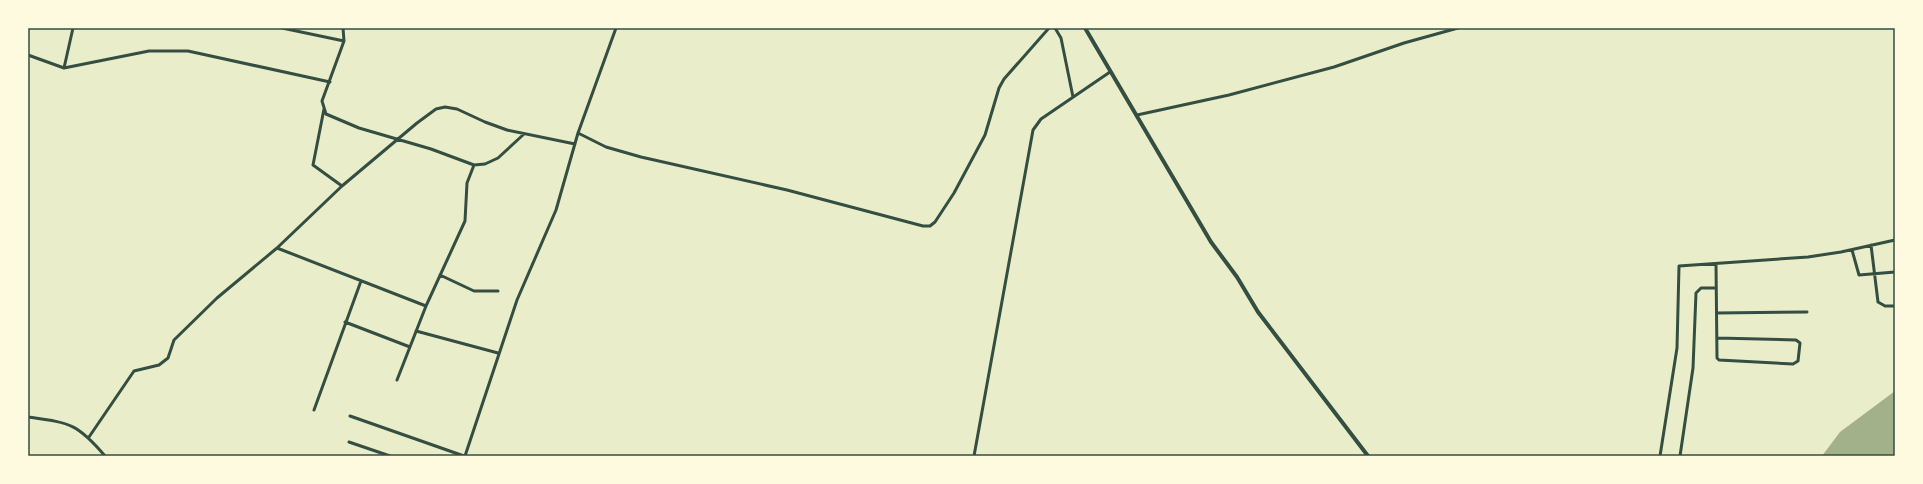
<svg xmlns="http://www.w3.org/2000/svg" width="1923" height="484" viewBox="0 0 1923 484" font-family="Commissioner,sans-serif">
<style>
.water{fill:#a3b18a}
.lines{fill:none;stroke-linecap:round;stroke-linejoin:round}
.minor{stroke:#344e41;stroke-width:3}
.secondary{stroke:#344e41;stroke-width:4}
.neatline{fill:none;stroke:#344e41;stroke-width:1.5}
</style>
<rect width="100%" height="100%" fill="#e9edc9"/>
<path class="water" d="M 1895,391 L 1895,456 L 1822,456 L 1840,432 Z"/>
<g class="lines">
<path class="minor" d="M 282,28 L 344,41
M 343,28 L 344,41 L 322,101 L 326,114 L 359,128 L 431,149 L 474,165 L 485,164 L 498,158 L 524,134
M 1055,28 L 1061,38 L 1073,97
M 28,55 L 64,68 L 149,51 L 188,51 L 330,82
M 64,68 L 73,28
M 324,109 L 313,165 L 342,186
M 1137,115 L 1229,95 L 1334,67 L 1404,43 L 1458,28
M 578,133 L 606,147 L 641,157 L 787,190 L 923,226 L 930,226 L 935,222 L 954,193 L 985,135 L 999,88 L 1004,79 L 1049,28
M 1871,245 L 1878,302 L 1885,306 L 1895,306
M 277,248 L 426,306
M 1852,250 L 1859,275 L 1895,272
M 1716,264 L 1717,358 L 1719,360 L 1793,364 L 1798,361 L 1800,343 L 1796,340 L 1717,338
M 440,275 L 474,291 L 498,291
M 1717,313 L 1807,312
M 345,322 L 410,347
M 416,331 L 498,353
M 397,380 L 426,306 L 465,221 L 467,183 L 474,165
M 314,410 L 361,281
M 350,416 L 464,456
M 28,417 C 70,423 77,423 105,456
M 89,437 L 134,371 L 159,365 L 168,358 L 174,340 L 217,298 L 277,248 L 342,186 L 417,123 L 436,109 L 445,107 L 457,109 L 485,122 L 507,130 L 575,144
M 349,442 L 390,456
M 465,456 L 517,300 L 556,210 L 578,133 L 616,28
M 974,456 L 1033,130 L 1041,119 L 1110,72
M 1660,456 L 1677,348 L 1679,266 L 1808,257 L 1841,252 L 1895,240
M 1680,456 L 1693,368 L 1696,293 L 1701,288 L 1716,288"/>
<path class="secondary" d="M 1085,28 L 1211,242 L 1237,277 L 1258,312 L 1368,456"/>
</g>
<rect width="1923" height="484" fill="none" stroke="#fefae0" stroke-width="58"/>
<rect x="29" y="29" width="1865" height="426" class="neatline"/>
</svg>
